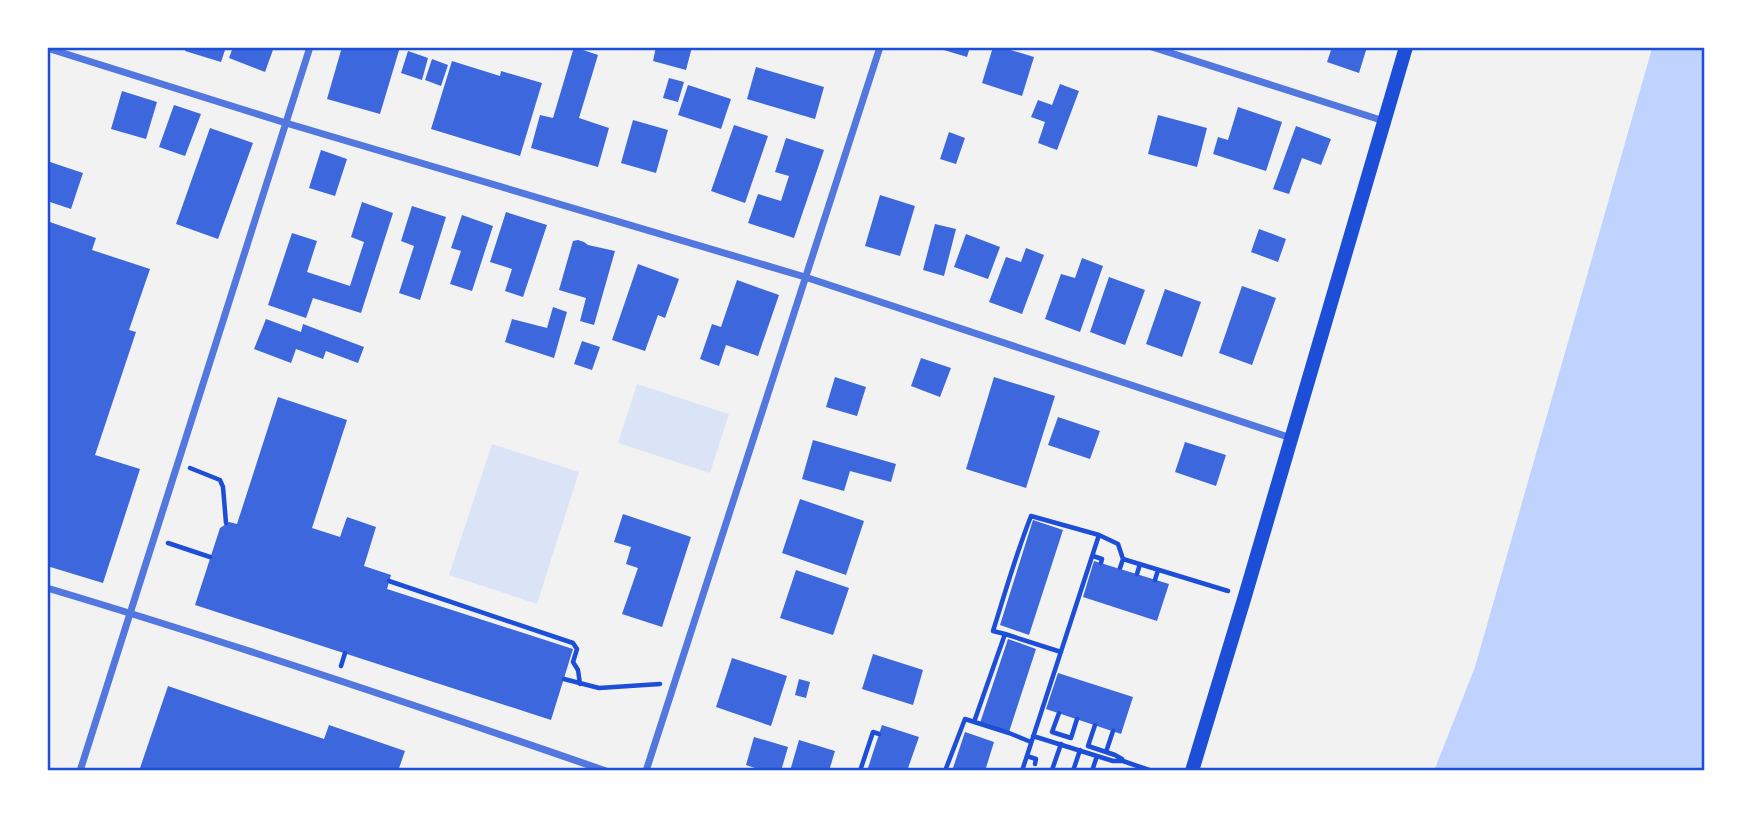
<svg xmlns="http://www.w3.org/2000/svg" width="1752" height="818" viewBox="0 0 1752 818" font-family="Ubuntu,sans-serif">
<style>
.green{fill:#dbe4f7}
.water{fill:#bfd3fe}
.building{fill:#3d67dc}
.lines{fill:none;stroke-linecap:round;stroke-linejoin:round}
.path{stroke:#1d4ed8;stroke-width:4.5}
.minor{stroke:#5277de;stroke-width:7}
.secondary{stroke:#1d4ed8;stroke-width:14}
.neatline{fill:none;stroke:#1d4ed8;stroke-width:2.5}
</style>
<rect width="100%" height="100%" fill="#f2f2f2"/>
<path class="green" d="M 637,384 L 729,414 L 710,473 L 618,443 Z
M 492,444 L 579,472 L 537,604 L 449,575 Z"/>
<path class="water" d="M 1651,47 L 1705,47 L 1705,771 L 1434,771 L 1475,667 L 1651,52 Z"/>
<path class="building" d="M 186,47 L 226,47 L 221,62 L 185,51 Z
M 233,47 L 274,47 L 265,72 L 229,58 Z
M 342,47 L 400,47 L 380,114 L 327,99 Z
M 574,47 L 598,55 L 579,118 L 609,128 L 598,167 L 531,148 L 540,115 L 553,118 Z
M 656,47 L 692,47 L 686,70 L 653,61 Z
M 934,47 L 970,47 L 967,57 Z
M 993,47 L 1001,47 L 1034,57 L 1022,96 L 982,83 Z
M 1332,47 L 1367,47 L 1359,73 L 1327,62 Z
M 408,51 L 428,58 L 422,80 L 401,73 Z
M 432,59 L 448,65 L 441,86 L 425,80 Z
M 452,61 L 500,76 L 501,71 L 542,83 L 520,156 L 431,129 Z
M 756,67 L 824,87 L 815,119 L 747,99 Z
M 669,78 L 684,82 L 678,102 L 663,98 Z
M 1060,84 L 1079,91 L 1057,150 L 1038,143 L 1045,122 L 1031,117 L 1038,100 L 1052,105 Z
M 688,85 L 731,99 L 721,129 L 678,115 Z
M 122,91 L 157,102 L 146,139 L 111,129 Z
M 174,105 L 201,114 L 185,156 L 159,147 Z
M 1238,107 L 1282,122 L 1266,171 L 1213,154 L 1218,137 L 1228,140 Z
M 1158,115 L 1207,128 L 1197,167 L 1148,154 Z
M 633,120 L 668,130 L 656,173 L 621,163 Z
M 734,125 L 768,136 L 745,203 L 711,191 Z
M 1296,126 L 1331,139 L 1321,165 L 1302,158 L 1289,194 L 1273,189 Z
M 210,128 L 253,143 L 218,239 L 176,224 Z
M 949,132 L 965,138 L 956,164 L 940,159 Z
M 786,138 L 824,150 L 794,238 L 748,223 L 758,194 L 781,201 L 789,176 L 775,172 Z
M 321,150 L 347,159 L 335,196 L 309,188 Z
M 47,161 L 83,173 L 71,209 L 47,201 Z
M 880,195 L 915,206 L 900,256 L 865,246 Z
M 362,202 L 393,213 L 361,313 L 313,298 L 306,318 L 268,305 L 292,233 L 317,241 L 307,272 L 350,286 L 364,242 L 351,237 Z
M 412,206 L 446,217 L 420,300 L 399,293 L 414,246 L 401,241 Z
M 506,212 L 547,225 L 523,297 L 505,291 L 512,269 L 490,262 Z
M 462,215 L 493,226 L 472,291 L 450,284 L 461,251 L 451,248 Z
M 47,221 L 96,238 L 92,250 L 150,269 L 129,330 L 136,332 L 95,455 L 140,469 L 103,583 L 47,566 Z
M 935,224 L 956,229 L 944,276 L 923,270 Z
M 1259,229 L 1286,239 L 1278,262 L 1251,252 Z
M 966,234 L 1000,247 L 988,279 L 954,267 Z
M 578,240 L 584,242 L 588,245 L 615,251 L 594,325 L 580,321 L 586,298 L 559,290 L 573,241 Z
M 1026,248 L 1044,255 L 1022,314 L 989,302 L 1006,257 L 1021,262 Z
M 1082,258 L 1103,266 L 1080,332 L 1045,319 L 1061,274 L 1075,278 Z
M 638,264 L 679,279 L 665,318 L 658,315 L 645,351 L 612,340 Z
M 1109,277 L 1145,290 L 1125,345 L 1090,332 Z
M 737,280 L 779,295 L 758,356 L 726,345 L 719,366 L 700,359 L 712,324 L 721,327 Z
M 1242,286 L 1276,298 L 1252,365 L 1219,353 Z
M 1165,289 L 1201,302 L 1182,357 L 1146,344 Z
M 553,307 L 567,312 L 554,358 L 505,342 L 512,319 L 547,328 Z
M 266,319 L 301,332 L 303,324 L 364,347 L 358,363 L 326,351 L 323,359 L 296,349 L 291,363 L 254,349 Z
M 582,341 L 600,347 L 592,370 L 574,364 Z
M 921,358 L 951,368 L 940,397 L 911,386 Z
M 835,377 L 866,387 L 857,416 L 826,407 Z
M 994,377 L 1055,396 L 1026,488 L 966,469 Z
M 278,397 L 347,420 L 312,528 L 340,537 L 347,517 L 376,527 L 364,566 L 391,575 L 387,589 L 573,649 L 551,720 L 195,605 L 220,528 L 229,522 L 237,524 Z
M 1058,417 L 1100,431 L 1090,459 L 1048,445 Z
M 813,440 L 896,464 L 891,482 L 850,471 L 844,491 L 802,479 Z
M 1185,442 L 1226,455 L 1216,486 L 1175,472 Z
M 800,499 L 864,521 L 846,575 L 782,553 Z
M 623,514 L 691,537 L 662,627 L 622,614 L 638,568 L 626,564 L 631,547 L 614,542 Z
M 1033,520 L 1063,530 L 1029,635 L 1000,625 Z
M 1094,561 L 1169,584 L 1157,621 L 1083,597 Z
M 796,570 L 849,588 L 833,635 L 780,618 Z
M 1008,639 L 1036,649 L 1009,732 L 980,723 Z
M 873,654 L 923,670 L 913,705 L 862,689 Z
M 732,658 L 787,676 L 771,726 L 716,707 Z
M 1058,673 L 1133,697 L 1121,734 L 1046,709 Z
M 799,679 L 810,682 L 806,698 L 795,695 Z
M 168,686 L 324,739 L 329,725 L 405,751 L 398,771 L 139,771 Z
M 882,725 L 919,737 L 907,771 L 867,771 Z
M 965,732 L 994,742 L 985,771 L 952,771 Z
M 754,737 L 788,747 L 781,771 L 764,771 L 746,765 Z
M 799,740 L 835,751 L 829,771 L 790,771 Z"/>
<g class="lines">
<path class="path" d="M 190,468 L 220,480 L 223,487 L 226,523
M 168,543 L 210,557
M 1093,556 L 1102,559 L 1101,563
M 1120,568 L 1123,559
M 1137,574 L 1140,564
M 1155,580 L 1158,570
M 389,581 L 573,643 L 577,649 L 573,662 L 578,670 L 580,684
M 1005,634 L 1061,652
M 341,666 L 345,653
M 564,679 L 599,688 L 660,684
M 1059,713 L 1052,732 L 1071,738 L 1077,719
M 974,722 L 1005,634 L 993,631 C 1005,593 1016,554 1031,516 L 1099,535
M 1095,725 L 1088,746 L 1115,755 L 1122,759
M 1033,736 L 1113,761 L 1123,761 L 1152,771
M 1106,752 L 1113,731
M 1027,756 L 1036,759 L 1035,764
M 1052,770 L 1061,744
M 860,771 L 873,732 L 879,734
M 945,771 L 965,719 L 1009,733 L 1031,742
M 1022,771 L 1099,535 L 1118,544 L 1123,559 L 1228,591
M 1073,771 L 1080,750
M 1092,771 L 1097,756"/>
<path class="minor" d="M 1152,47 L 1384,121
M 47,48 L 286,123 L 805,277 L 1291,438
M 47,588 C 235,644 421,707 606,771
M 80,771 L 310,47
M 646,771 L 880,47"/>
<path class="secondary" d="M 1192,771 L 1245,596 L 1406,47"/>
</g>
<rect width="1752" height="818" fill="none" stroke="#ffffff" stroke-width="98"/>
<rect x="49" y="49" width="1654" height="720" class="neatline"/>
</svg>
